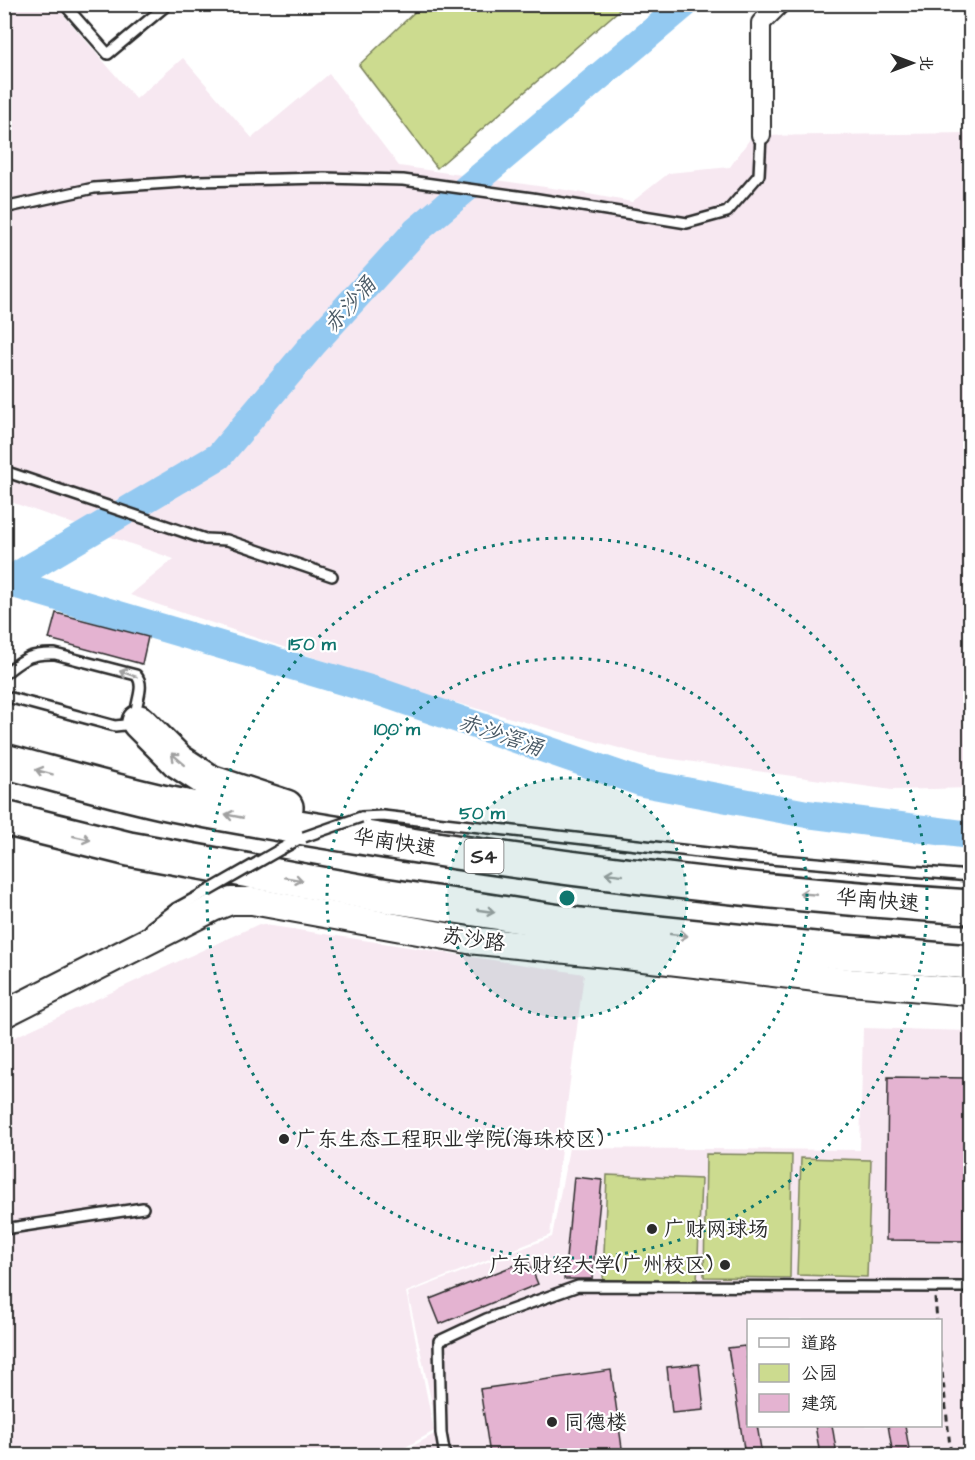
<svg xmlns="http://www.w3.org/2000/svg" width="975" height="1460" viewBox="0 0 975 1460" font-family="'Architects Daughter','LXGW WenKai TC',sans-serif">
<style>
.built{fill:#f7e8f1;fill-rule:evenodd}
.green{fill:#ccdb8f;stroke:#7c835d;stroke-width:1.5}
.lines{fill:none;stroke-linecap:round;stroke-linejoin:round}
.river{stroke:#93c9f1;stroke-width:28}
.building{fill:#e4b3d1;stroke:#2b2b2b;stroke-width:1.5}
.lane-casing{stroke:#2b2b2b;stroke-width:14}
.street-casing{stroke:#2b2b2b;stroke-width:22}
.secondary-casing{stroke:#2b2b2b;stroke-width:30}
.highway-casing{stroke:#2b2b2b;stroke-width:38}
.path{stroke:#2b2b2b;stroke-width:3;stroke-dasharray:6 4.5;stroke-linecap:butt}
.lane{stroke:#fff;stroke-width:9}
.street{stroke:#fff;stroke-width:18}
.secondary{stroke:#fff;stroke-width:26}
.highway{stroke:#fff;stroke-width:33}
.lane-bridge-casing{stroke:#2b2b2b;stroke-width:14;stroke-linecap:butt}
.lane-bridge{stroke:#fff;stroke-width:9}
.oneway{stroke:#a0a0a0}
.ring{fill:none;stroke:#0f766e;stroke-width:3;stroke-dasharray:3 6}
.poi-dot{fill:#2b2b2b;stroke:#fff;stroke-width:2}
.labels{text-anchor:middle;stroke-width:4.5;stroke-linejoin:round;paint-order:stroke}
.shield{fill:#fff;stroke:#6b6b6b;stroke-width:1.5}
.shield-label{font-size:20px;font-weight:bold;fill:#2b2b2b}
.street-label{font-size:21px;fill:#2b2b2b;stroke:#fff}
.poi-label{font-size:21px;fill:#2b2b2b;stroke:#fff;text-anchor:start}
.water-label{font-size:22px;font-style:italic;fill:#4a5a66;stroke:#fff}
.centre{fill:#0f766e;stroke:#fff;stroke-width:3}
.ring-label{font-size:18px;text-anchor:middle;font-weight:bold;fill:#0f766e;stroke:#fff;stroke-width:4.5;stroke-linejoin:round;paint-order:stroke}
</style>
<rect width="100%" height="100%" fill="#fff"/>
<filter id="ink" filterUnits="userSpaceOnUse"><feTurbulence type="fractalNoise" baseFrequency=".0167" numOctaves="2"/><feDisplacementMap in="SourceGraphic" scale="12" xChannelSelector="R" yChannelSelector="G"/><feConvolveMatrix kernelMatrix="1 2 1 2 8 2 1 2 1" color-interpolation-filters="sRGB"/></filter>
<g filter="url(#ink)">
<path class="built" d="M 5,5 L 55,5 L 136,99 L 183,58 L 252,138 L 329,74 L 399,166 L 566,190 L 632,202 L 669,173 L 730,167 L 752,136 L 970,133 L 970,788 L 892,790 L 644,755 L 407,689 L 130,595 L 174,559 L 5,500 L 4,320 L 9,318 L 5,305 Z
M 259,924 L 584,974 L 550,1235 L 406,1292 L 434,1431 L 404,1448 L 382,1455 L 5,1455 L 4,1042 Z
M 863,1028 L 970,1031 L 970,1455 L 389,1456 L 406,1450 L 438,1432 L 408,1293 L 552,1237 L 569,1148 L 860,1150 ZM 748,1320 L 940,1320 L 940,1426 L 748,1426 Z"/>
<path class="green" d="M 422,5 L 422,4 L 625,5 L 437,168 L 359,65 Z
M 706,1154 L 792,1155 L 790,1278 L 704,1277 Z
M 801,1158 L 871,1160 L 867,1277 L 797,1275 Z
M 607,1175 L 701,1179 L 697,1283 L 603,1280 Z"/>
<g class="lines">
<path class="river" d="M 7,582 L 380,692 L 643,783 L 807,814 L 970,835
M 4,583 L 219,456 L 314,343 L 416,231 L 685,4"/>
</g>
<path class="building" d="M 56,613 L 148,637 L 142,664 L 49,639 Z
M 888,1077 L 970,1078 L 970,1241 L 886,1240 Z
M 574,1177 L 602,1180 L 592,1279 L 564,1279 Z
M 528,1260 L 538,1284 L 440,1324 L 430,1299 Z
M 745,1346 L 748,1369 L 748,1425 L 757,1425 L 762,1455 L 745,1455 L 728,1348 Z
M 699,1364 L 704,1410 L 672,1413 L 667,1367 Z
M 611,1370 L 623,1455 L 490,1455 L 480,1389 Z
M 815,1425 L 832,1425 L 837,1455 L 820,1455 Z
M 888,1425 L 905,1425 L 910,1455 L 893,1455 Z"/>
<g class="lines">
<defs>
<path id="lane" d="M 64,4 L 108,54 L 168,4
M 4,208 L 94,188 L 198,181 L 324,178 L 403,180 L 532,198 L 687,223 L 727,212 L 759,175 L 761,135
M 4,471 L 69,493
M 205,539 L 227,540 L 332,576
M 4,674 C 24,659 29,653 55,654 L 136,675 C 146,686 135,702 136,715
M 4,696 L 115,726 L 134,724
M 361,817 L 383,816 L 734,856 L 970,876
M 281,849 L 301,838
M 151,927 L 175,909 L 208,891
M 4,1229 L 143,1208
M 445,1456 L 441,1433 L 439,1341 L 486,1319 L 578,1286 L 970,1287"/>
<path id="street" d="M 761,135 L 761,23 L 780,4"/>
<path id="secondary" d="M 4,1014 L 213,908 L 231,901 L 252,901 L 468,940 L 617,955 L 850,982 L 970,992"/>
<path id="highway" d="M 139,722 L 178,761 L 210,782 L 286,807
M 4,761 C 57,775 109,790 162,802 C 242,819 323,831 404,844 C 592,874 781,895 970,907
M 4,818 L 129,849 L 376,894 L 580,925 L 844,952 L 970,962"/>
</defs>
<use href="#lane" class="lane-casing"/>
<use href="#street" class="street-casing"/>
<use href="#secondary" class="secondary-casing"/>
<use href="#highway" class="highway-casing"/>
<path class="path" d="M 935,1298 L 937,1320
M 940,1352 L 951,1456"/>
<use href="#lane" class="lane"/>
<use href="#street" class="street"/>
<use href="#secondary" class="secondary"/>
<use href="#highway" class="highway"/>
<defs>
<path id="lane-bridge" d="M 69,493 L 205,539
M 304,837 L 361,817
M 208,891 L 281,849"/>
</defs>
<use href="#lane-bridge" class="lane-bridge-casing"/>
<use href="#lane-bridge" class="lane-bridge"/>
</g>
<defs><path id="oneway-shaft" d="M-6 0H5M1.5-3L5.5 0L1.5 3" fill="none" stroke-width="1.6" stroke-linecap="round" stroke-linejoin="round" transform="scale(1.5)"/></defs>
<g class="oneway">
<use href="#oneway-shaft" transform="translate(128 674) rotate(-161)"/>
<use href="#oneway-shaft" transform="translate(178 759) rotate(-139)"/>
<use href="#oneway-shaft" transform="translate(44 772) rotate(-165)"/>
<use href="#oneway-shaft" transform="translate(234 816) rotate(-169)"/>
<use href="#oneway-shaft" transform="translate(82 838) rotate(13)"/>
<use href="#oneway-shaft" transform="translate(614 874) rotate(-173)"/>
<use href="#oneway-shaft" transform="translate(294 879) rotate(10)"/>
<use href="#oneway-shaft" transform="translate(808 894) rotate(-175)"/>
<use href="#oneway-shaft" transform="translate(486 911) rotate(8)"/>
<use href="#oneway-shaft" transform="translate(679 935) rotate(6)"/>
</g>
</g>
<circle cx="567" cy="898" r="120" fill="#0f766e" fill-opacity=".12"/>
<g class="ring">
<circle cx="567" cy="898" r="120"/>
<circle cx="567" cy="898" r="240"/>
<circle cx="567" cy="898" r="360"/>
</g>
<g class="poi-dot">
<circle cx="284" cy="1139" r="6"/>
<circle cx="652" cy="1229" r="6"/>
<circle cx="725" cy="1265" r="6"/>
<circle cx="552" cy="1422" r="6"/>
</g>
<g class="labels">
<rect class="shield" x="464.5" y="839" width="39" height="34" rx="4.5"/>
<g class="shield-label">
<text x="484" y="863">S4</text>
</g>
<g class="street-label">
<text transform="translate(395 842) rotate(9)" y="7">华南快速</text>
<text transform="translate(878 900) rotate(5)" y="7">华南快速</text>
<text transform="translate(474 939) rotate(8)" y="7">苏沙路</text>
</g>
<g class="poi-label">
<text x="296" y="1146">广东生态工程职业学院(海珠校区)</text>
<text x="664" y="1236">广财网球场</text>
<text x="713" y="1272" text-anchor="end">广东财经大学(广州校区)</text>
<text x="564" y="1429">同德楼</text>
</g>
<g class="water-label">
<text transform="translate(349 304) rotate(-48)" y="8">赤沙涌</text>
<text transform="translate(501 734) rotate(19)" y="8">赤沙滘涌</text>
</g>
</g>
<circle cx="567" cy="898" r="9" class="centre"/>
<g class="ring-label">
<text x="312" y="650">150 m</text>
<text x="397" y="735">100 m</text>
<text x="482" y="819">50 m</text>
</g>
<rect width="975" height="1460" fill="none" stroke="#fff" stroke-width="24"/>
<rect x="12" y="12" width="951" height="1436" fill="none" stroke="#2b2b2b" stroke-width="2" filter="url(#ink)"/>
<rect x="747" y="1319" width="195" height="108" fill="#ffffff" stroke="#aaaaaa" stroke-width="1.5"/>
<rect x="759" y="1338" width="30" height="9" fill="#ffffff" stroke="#aaaaaa" stroke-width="1.5"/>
<text x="801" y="1349" font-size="18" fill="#2b2b2b">道路</text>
<rect x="759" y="1364" width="30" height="18" fill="#ccdb8f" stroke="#aaaaaa" stroke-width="1.5"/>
<text x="801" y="1379" font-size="18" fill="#2b2b2b">公园</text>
<rect x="759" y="1394" width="30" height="18" fill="#e4b3d1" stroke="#aaaaaa" stroke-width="1.5"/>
<text x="801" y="1409" font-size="18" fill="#2b2b2b">建筑</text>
<g transform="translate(912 63) rotate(90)" stroke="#ffffff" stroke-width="4.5" paint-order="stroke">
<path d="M0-4.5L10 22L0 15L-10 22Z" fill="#2b2b2b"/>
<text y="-9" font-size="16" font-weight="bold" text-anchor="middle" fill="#2b2b2b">北</text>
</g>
</svg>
